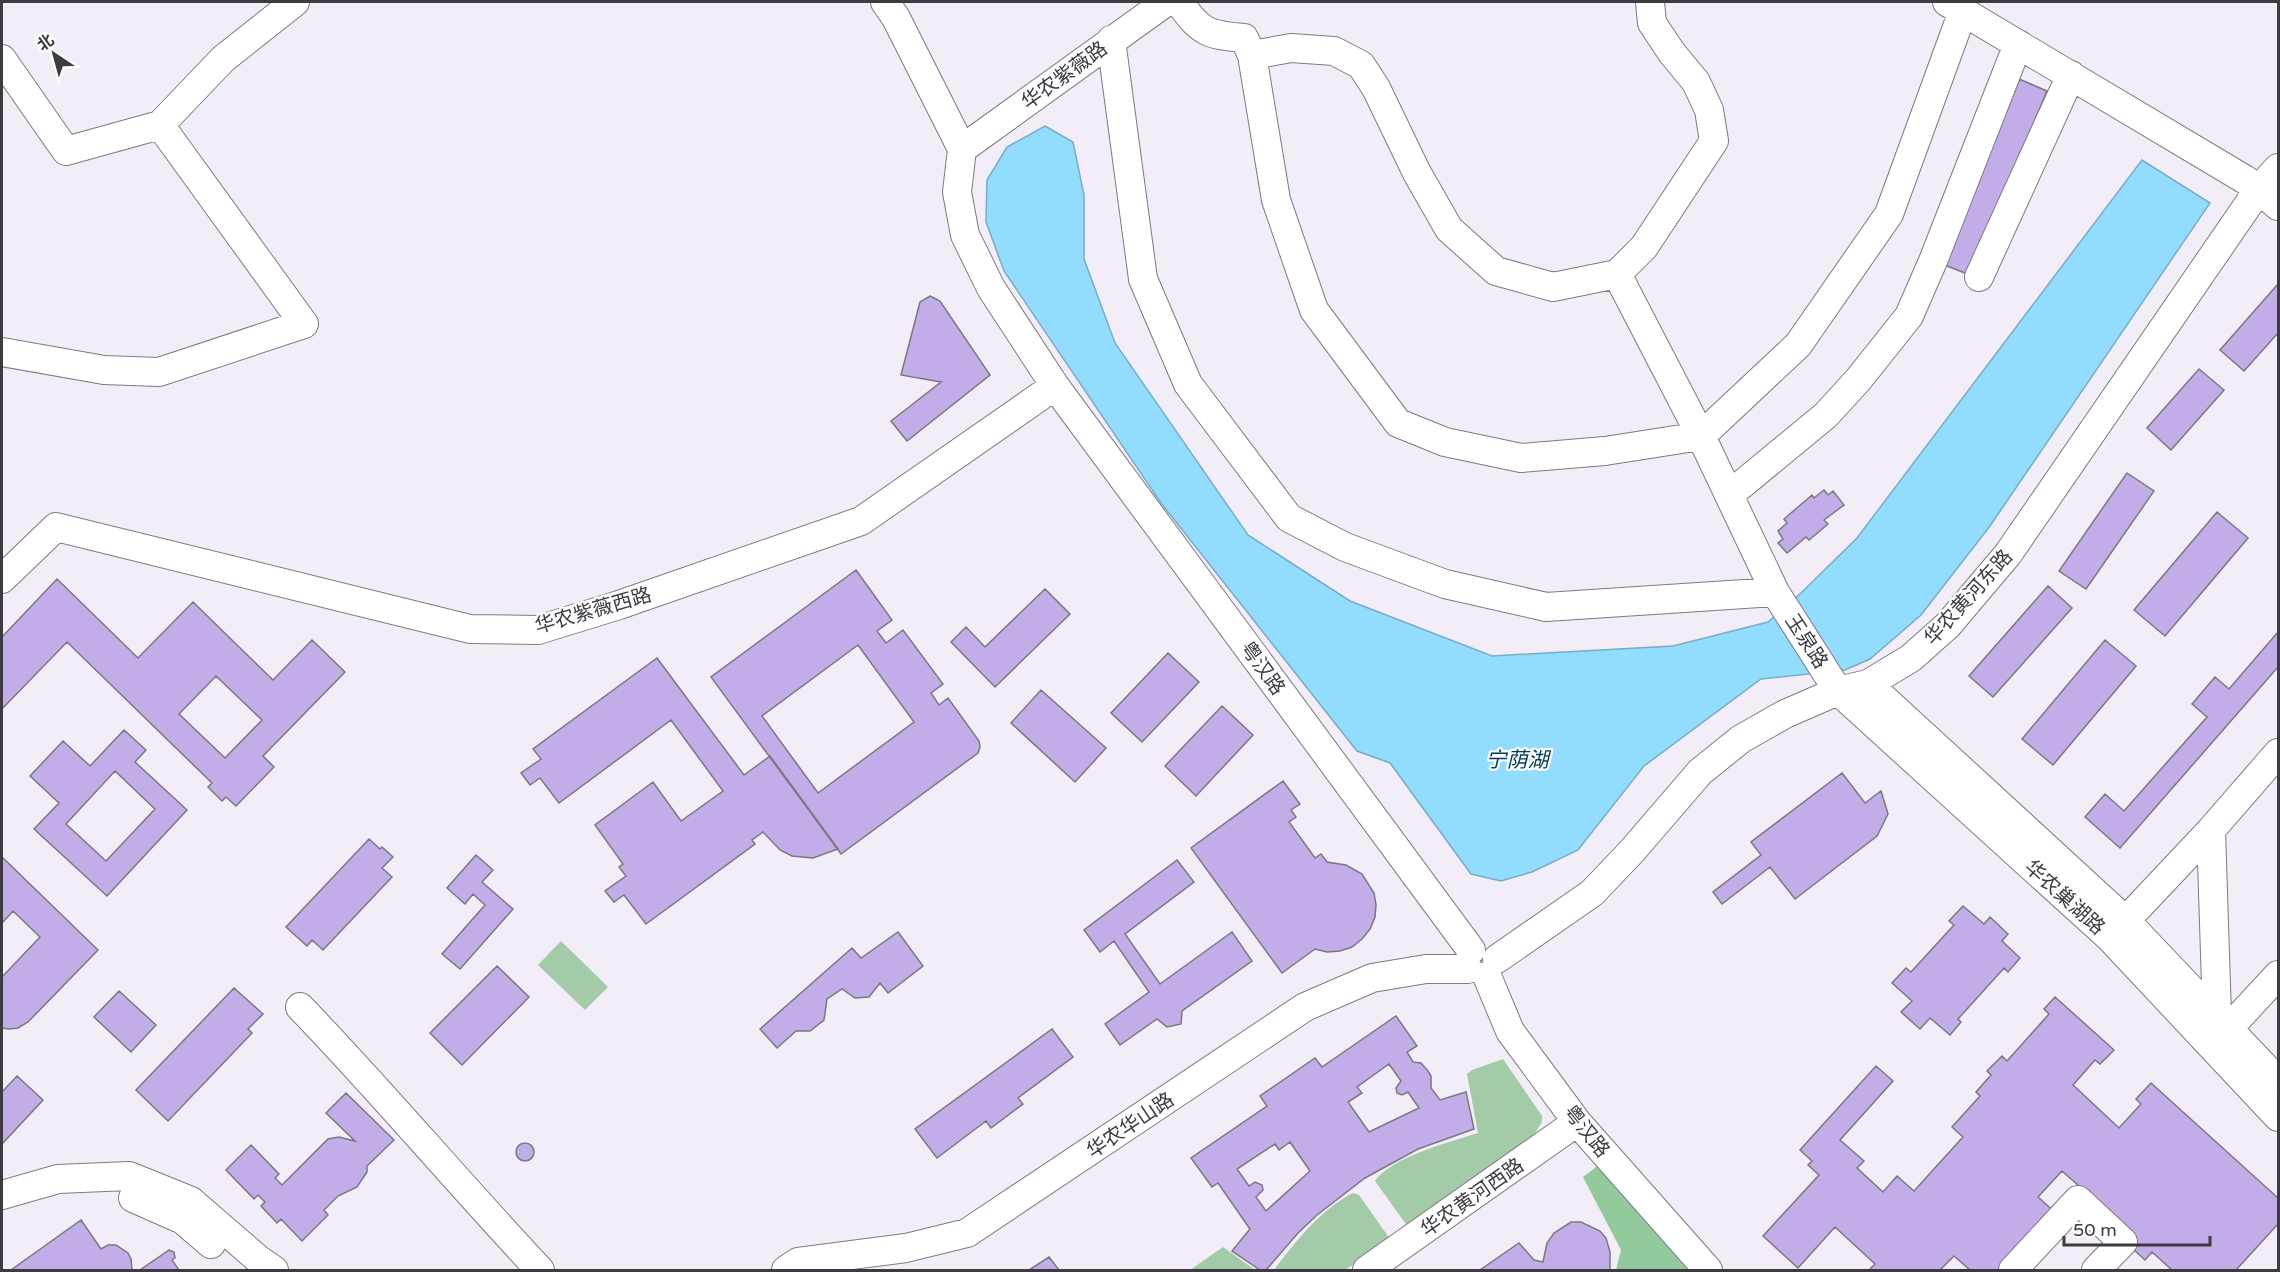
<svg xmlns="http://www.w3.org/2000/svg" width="2280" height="1272" viewBox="0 0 2280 1272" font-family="'Varela Round','Noto Sans SC',sans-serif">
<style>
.green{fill:#a3cba8}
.forest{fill:#93ca9c}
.water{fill:#92dcfe;stroke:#78acc5;stroke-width:1.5}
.building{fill:#c2ade9;stroke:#7a7781;stroke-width:1.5;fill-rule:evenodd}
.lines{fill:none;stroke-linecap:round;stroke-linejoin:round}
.minor-casing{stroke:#7e7982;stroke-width:30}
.minor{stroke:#fff;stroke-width:28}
.labels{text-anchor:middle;stroke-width:4.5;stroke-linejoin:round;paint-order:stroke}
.street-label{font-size:20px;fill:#3d3b3f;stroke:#fdfcfe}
.water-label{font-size:21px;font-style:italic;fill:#004057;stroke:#fdfcfe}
</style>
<rect width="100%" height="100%" fill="#f2edf7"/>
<path class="green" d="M 561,941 L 608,987 L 585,1010 L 538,965 Z
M 1503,1059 L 1542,1116 L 1542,1122 L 1534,1135 L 1408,1227 L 1375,1181 C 1391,1157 1450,1142 1478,1133 L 1467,1074 L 1472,1070 Z
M 1353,1193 L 1359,1195 L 1390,1239 L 1345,1270 L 1274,1270 C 1296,1241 1320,1210 1353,1193 Z
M 1223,1247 L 1255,1270 L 1190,1270 Z"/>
<path class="forest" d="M 1600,1164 L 1690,1270 L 1616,1270 L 1621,1250 L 1583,1177 Z"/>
<path class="water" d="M 1045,126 L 1073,142 L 1084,195 L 1084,259 L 1115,343 L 1248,535 L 1350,601 L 1492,656 L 1673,646 L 1768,622 L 1801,593 L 1857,538 L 2142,160 L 2210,203 L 1990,526 L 1921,615 L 1870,659 L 1845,670 L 1761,679 L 1644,766 L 1578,850 L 1532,872 L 1501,881 L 1471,874 L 1390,763 L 1357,751 L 1161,503 L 1004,271 L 986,222 L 987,180 L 1007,147 Z"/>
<path class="building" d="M 2019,79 L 2047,91 L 1970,275 L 1942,264 Z
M 2278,284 L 2278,333 L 2244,371 L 2220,350 Z
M 930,296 L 940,301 L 990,375 L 907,441 L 891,421 L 941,382 L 901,375 L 920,302 Z
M 2199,369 L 2224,390 L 2171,450 L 2147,428 Z
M 2127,473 L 2154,491 L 2086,589 L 2059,571 Z
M 1824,490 L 1828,495 L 1833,491 L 1844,505 L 1824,520 L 1828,524 L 1809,540 L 1806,537 L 1787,553 L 1778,543 L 1783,539 L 1778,531 L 1787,523 L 1784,519 L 1812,495 L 1814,498 Z
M 2217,512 L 2248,538 L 2165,636 L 2134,610 Z
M 856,570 L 892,620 L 877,631 L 886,643 L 903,630 L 943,684 L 931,693 L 939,705 L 948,698 L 979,741 L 980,747 L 978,753 L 841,854 L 711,677 ZM 858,645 L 914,722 L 818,793 L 762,716 Z
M 57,579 L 138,658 L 193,602 L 273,680 L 312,640 L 345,672 L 263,756 L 274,767 L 236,806 L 226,797 L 222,801 L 208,787 L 212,783 L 67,642 L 2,709 L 2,637 ZM 216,676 L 262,720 L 225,758 L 179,714 Z
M 2048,586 L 2072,608 L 1993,697 L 1969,676 Z
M 1045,589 L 1070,614 L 995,687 L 951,642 L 966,627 L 985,647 Z
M 2278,632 L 2278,667 L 2120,848 L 2085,817 L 2105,794 L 2124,811 L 2207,717 L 2192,704 L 2215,677 L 2229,689 Z
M 2105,640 L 2136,666 L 2053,765 L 2022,739 Z
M 1168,653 L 1199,682 L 1142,742 L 1111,713 Z
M 657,658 L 744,775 L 770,756 L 838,849 L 813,858 L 792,856 L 780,850 L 763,832 L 752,840 L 755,844 L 646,924 L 624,895 L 614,902 L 605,891 L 626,876 L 619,867 L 623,864 L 595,825 L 653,782 L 681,821 L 723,791 L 671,720 L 559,803 L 540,778 L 530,785 L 521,773 L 541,759 L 533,749 Z
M 1041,690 L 1106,748 L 1075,782 L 1011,723 Z
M 1222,706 L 1253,735 L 1196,796 L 1165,766 Z
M 124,730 L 146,750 L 135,762 L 187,810 L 107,896 L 34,829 L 59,803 L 30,776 L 63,741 L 90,766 ZM 115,771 L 155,809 L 106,861 L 66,824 Z
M 1842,773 L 1865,803 L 1881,791 L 1888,814 L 1877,836 L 1795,899 L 1770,867 L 1722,904 L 1713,892 L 1761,855 L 1751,842 Z
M 1283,781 L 1300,804 L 1291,810 L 1296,817 L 1289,822 L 1315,858 L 1321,854 L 1327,862 L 1346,865 L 1362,874 L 1374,893 L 1376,905 L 1375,917 L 1370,929 L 1362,939 L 1352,947 L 1340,951 L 1327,952 L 1315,949 L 1282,973 L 1191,848 Z
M 369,839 L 380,849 L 382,847 L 393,857 L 382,868 L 392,877 L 323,950 L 312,940 L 307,946 L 286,927 Z
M 476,855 L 493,870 L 482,882 L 513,909 L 460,969 L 442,954 L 485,905 L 473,894 L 465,904 L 447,888 Z
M 2,857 L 98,950 L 28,1022 L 18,1028 L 9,1029 L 2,1028 L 2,977 L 40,937 L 13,911 L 2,923 Z
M 1177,860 L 1194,882 L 1125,934 L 1160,984 L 1232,932 L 1252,961 L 1182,1011 L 1181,1024 L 1167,1027 L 1157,1019 L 1120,1045 L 1105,1024 L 1149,992 L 1114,941 L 1100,952 L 1084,930 Z
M 1963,906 L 1984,924 L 1990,917 L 2008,934 L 2002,941 L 2020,958 L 2008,972 L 2004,968 L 1958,1019 L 1961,1022 L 1950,1035 L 1930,1018 L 1920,1029 L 1901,1012 L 1912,1001 L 1892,983 L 1906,968 L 1911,972 L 1954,925 L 1949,921 Z
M 898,932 L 923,966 L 888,993 L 880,983 L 869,997 L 855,998 L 842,989 L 827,999 L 824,1020 L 810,1031 L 796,1031 L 777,1048 L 760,1029 L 852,948 L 861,958 Z
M 497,966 L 529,997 L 462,1065 L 430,1033 Z
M 234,988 L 263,1014 L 248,1029 L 252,1033 L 168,1121 L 136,1090 Z
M 119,991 L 156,1025 L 131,1052 L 94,1017 Z
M 2055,997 L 2114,1050 L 2100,1064 L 2095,1060 L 2073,1085 L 2119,1128 L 2141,1104 L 2136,1099 L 2151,1083 L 2278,1198 L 2278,1224 L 2236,1270 L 2172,1270 L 2152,1252 L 2145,1260 L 2097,1216 L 2104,1208 L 2062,1171 L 2038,1197 L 2059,1216 L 2009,1270 L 1970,1270 L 1954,1256 L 1940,1270 L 1869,1270 L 1875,1264 L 1835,1227 L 1798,1268 L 1763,1236 L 1819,1175 L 1808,1165 L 1812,1161 L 1800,1150 L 1876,1066 L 1893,1081 L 1840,1140 L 1864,1161 L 1857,1168 L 1883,1192 L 1897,1176 L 1914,1191 L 1963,1137 L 1952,1127 L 1980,1096 L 1976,1092 L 1991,1075 L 1987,1071 L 2002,1056 L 2007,1061 L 2049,1014 L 2044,1009 Z
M 1396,1016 L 1417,1046 L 1407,1052 L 1413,1062 L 1421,1063 L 1428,1071 L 1431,1076 L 1431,1088 L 1440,1100 L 1466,1092 L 1474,1129 L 1418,1149 L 1365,1178 L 1317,1215 L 1298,1233 L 1266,1270 L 1260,1270 L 1232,1251 L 1250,1229 L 1218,1183 L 1212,1187 L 1191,1158 L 1267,1106 L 1260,1096 L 1315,1058 L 1322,1067 ZM 1389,1064 L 1401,1081 L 1396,1088 L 1397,1093 L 1402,1095 L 1408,1092 L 1419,1108 L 1369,1132 L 1348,1102 L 1362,1093 L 1357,1087 ZM 1290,1142 L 1310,1171 L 1266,1211 L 1256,1197 L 1263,1190 L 1262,1185 L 1255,1182 L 1249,1186 L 1237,1169 L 1275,1144 L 1279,1150 Z
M 1052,1029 L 1073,1057 L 1018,1098 L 1023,1104 L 991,1128 L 986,1121 L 937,1158 L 915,1129 Z
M 17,1076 L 43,1100 L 2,1144 L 2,1092 Z
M 346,1093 L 394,1140 L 367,1166 L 367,1172 L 357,1187 L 338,1196 L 324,1210 L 328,1215 L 302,1241 L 281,1219 L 277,1223 L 261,1206 L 265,1202 L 258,1195 L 254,1199 L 226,1170 L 251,1145 L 279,1174 L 275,1178 L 282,1185 L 328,1139 L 339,1137 L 355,1141 L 326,1113 Z
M516 1152a9 9 0 1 1 18 0a9 9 0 1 1-18 0Z
M 81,1220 L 101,1249 L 108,1245 L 116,1245 L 128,1253 L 131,1259 L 132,1270 L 11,1270 Z
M 1571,1222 L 1581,1222 L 1600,1231 L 1606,1238 L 1610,1252 L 1610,1270 L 1480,1270 L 1519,1243 L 1534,1260 L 1543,1262 L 1547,1243 L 1554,1233 Z
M 169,1250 L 174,1252 L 175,1258 L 172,1260 L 179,1270 L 140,1270 Z
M 1049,1257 L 1059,1270 L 1029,1270 Z"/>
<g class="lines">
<defs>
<path id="minor" d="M 885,2 L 896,18 L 962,149 L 957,192 L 965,235 L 991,288 L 1055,386 L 1471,950
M 1179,2 C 1200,32 1207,35 1244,38 L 1252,55 L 1276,200 L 1314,310 L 1398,423 L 1445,442 L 1521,458 L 1605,451 L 1701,436 L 1798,345 L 1889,214 L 1963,11
M 1947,2 L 2244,179 L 2259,189 L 2278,206
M 1111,40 L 1143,279 L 1188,384 L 1289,518 L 1345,547 L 1445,584 L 1546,607 L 1775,592
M 1252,55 L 1291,48 L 1334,51 L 1361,65 L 1376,88 L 1417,173 L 1449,229 L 1496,271 L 1553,287 L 1617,274 L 1644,247 L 1714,141 L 1709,110 L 1696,82 L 1672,53 L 1652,23 L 1650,2
M 2,59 L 66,151 L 160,125
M 962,149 L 1166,2
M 1617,274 L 1701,436 L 1775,592 L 1838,691 L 2110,938 L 2278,1117
M 1979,277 L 2071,75
M 2,352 L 104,370 L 159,372 L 304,324 L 160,125 L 223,59 L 295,2
M 1729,495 L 1826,415 L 1858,380 L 1909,316 L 1933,261 L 2018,44
M 2,579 L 56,527 L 470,629 L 538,630 L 619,605 L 861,521 L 1055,386
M 1868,684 L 2126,921 L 2278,1081
M 2211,830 L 2217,1016 L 2216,1025
M 2113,934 L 2211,830 L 2278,753
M 1497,959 L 1592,893 L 1632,851 L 1700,772 L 1741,739 L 1785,714 L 1838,691 L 1868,684 L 1911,658 L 1948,625 L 2008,554 L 2259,189 L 2278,168
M 1487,976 L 1510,1031 L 1577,1122 L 1708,1270
M 300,1007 C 383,1093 459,1184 540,1270
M 2216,1042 L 2278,975
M 2,1195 L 58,1179 L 129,1176 L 191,1201 L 258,1259 L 274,1270
M 133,1198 L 183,1220 L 211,1244
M 786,1270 L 798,1262 L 906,1248 L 967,1233 L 1305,1007 L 1372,978 L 1426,969 L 1468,969
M 1367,1270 L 1577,1122
M 2013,1270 L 2078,1200 L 2123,1242 L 2096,1270"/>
</defs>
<use href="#minor" class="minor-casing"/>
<use href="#minor" class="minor"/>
</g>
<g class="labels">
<g class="street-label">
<text transform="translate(1064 75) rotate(-36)" y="7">华农紫薇路</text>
<text transform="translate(1968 597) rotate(-48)" y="7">华农黄河东路</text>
<text transform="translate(593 610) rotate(-16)" y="7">华农紫薇西路</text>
<text transform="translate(1807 641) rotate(57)" y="7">玉泉路</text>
<text transform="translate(1263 668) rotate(54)" y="7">粤汉路</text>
<text transform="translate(2065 897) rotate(42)" y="7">华农巢湖路</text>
<text transform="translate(1130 1125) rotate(-34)" y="7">华农华山路</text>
<text transform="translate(1587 1131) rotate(51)" y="7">粤汉路</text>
<text transform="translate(1472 1197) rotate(-35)" y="7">华农黄河西路</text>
</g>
<g class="water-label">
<text x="1517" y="767">宁荫湖</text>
</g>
</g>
<rect width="2280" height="1272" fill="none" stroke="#3d3b3f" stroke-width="6"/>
<g transform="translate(54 54) rotate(324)" stroke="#fdfcfe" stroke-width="4.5" paint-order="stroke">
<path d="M0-4.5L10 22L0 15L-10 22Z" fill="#3d3b3f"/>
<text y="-9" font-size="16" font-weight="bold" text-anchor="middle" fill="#3d3b3f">北</text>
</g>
<path d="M2064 1236v9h146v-9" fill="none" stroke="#3d3b3f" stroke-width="3"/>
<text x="2073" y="1236" font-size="18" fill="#3d3b3f" stroke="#fdfcfe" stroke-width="4.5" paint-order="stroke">50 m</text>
</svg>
